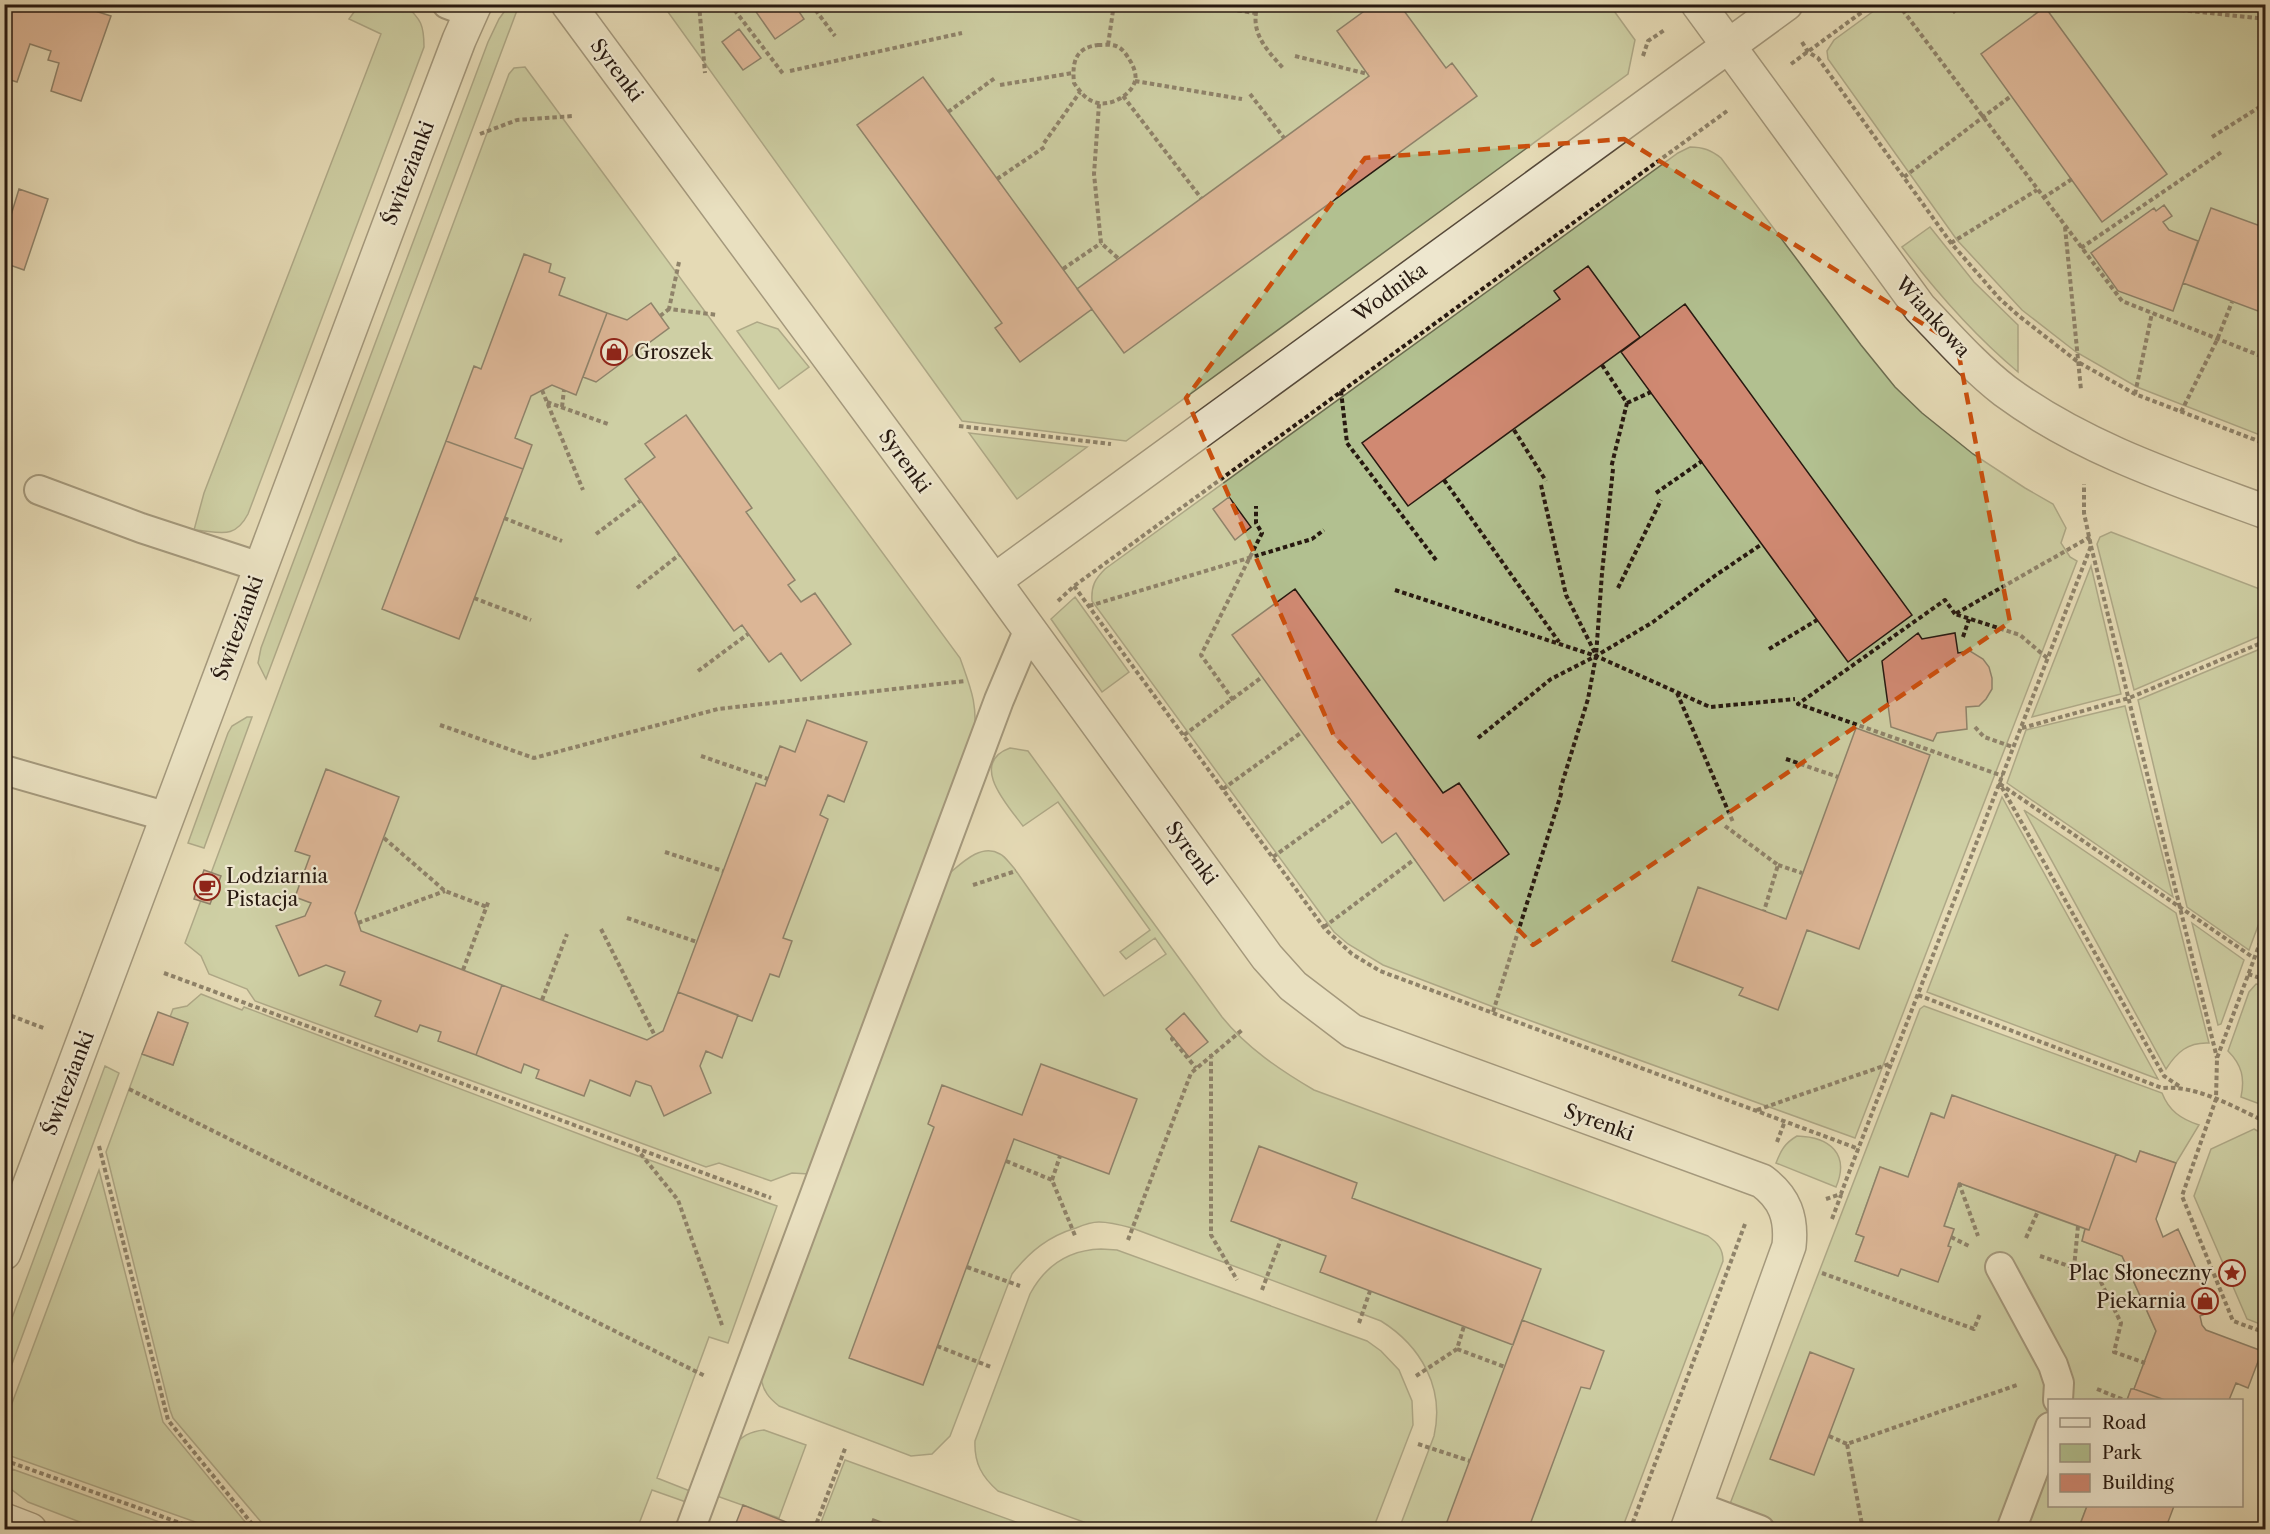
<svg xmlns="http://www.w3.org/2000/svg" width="2270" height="1534" viewBox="0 0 2270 1534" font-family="'Libre Caslon Text',serif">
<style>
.green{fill:#b2c090;stroke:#6c6c50;stroke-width:1.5}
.building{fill:#d08972;stroke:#271910;stroke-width:1.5}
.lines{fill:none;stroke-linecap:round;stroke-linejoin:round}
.service-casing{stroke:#564939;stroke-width:32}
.minor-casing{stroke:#564939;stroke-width:36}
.tertiary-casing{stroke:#564939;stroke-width:36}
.path{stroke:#271910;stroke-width:4;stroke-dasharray:4.5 3;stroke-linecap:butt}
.service{stroke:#eee7cf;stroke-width:28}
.minor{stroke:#eee7cf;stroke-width:33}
.tertiary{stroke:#eee7cf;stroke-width:33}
.marked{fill:none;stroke:#cb4f0d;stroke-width:4.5;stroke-dasharray:12 8;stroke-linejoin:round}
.labels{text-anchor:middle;stroke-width:4.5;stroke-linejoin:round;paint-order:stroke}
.street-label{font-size:20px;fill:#271910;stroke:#eee7cf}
.poi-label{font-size:20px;fill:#271910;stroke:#eee7cf;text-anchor:start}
</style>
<rect width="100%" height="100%" fill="#e5dab5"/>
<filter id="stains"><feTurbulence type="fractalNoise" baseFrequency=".00333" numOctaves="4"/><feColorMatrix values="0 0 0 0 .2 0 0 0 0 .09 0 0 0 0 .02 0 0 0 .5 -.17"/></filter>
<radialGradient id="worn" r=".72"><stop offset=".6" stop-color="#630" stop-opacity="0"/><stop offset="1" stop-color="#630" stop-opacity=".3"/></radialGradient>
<path class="green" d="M 1609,4 L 1635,40 L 1628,74 L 1126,441 L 962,421 L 663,5 Z
M 359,5 L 405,5 C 421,19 424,25 424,47 L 248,514 C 234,541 218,531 194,530 L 204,493 L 381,34 L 349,19 Z
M 509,5 L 519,5 L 266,679 L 258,663 L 261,648 L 488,42 L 499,19 Z
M 1882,5 L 2265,5 L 2265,437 L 2137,387 L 2076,352 L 2022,310 L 1957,240 L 1828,59 L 1827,51 L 1834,40 Z
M 525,67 L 960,658 C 971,689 978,704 974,738 L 809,1174 L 792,1173 L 771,1181 L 719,1163 L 706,1167 L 255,1001 L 247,989 L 209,974 L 201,956 L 185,943 L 509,74 L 514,68 Z
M 1690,147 C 1703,147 1711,150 1721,158 L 1861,345 L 1895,387 L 1922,413 L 1973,454 L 2025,488 L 2053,504 L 2066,528 L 2061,543 L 2070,557 L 2077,561 L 1855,1138 L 1512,1014 L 1383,965 L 1348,944 L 1334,932 L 1092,601 C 1091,586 1095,579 1105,569 L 1678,153 Z
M 1930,227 L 1974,282 L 2018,325 L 2018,372 C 1974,335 1937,293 1902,247 Z
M 757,322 L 778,329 L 809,367 L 779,389 L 737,331 Z
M 969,433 L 1087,447 L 1017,499 Z
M 2111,532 L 2265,591 L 2265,634 L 2134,690 L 2097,544 L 2100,537 Z
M 2091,566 L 2121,694 L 2032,717 Z
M 1075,597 L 1129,672 L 1102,692 L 1051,619 Z
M 2265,647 L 2265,907 L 2249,950 L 2187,907 L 2138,700 Z
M 2125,706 L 2173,897 L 2007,783 L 2026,730 Z
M 247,717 L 252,717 L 204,848 L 188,843 L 228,733 L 232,726 Z
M 1010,748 L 1028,751 L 1222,1017 C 1247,1048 1280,1070 1314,1090 L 1708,1236 C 1718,1243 1723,1249 1723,1261 L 1622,1529 L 1399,1529 L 1434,1436 C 1445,1388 1421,1346 1381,1321 L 1132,1228 C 1121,1225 1110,1222 1099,1222 C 1091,1222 1083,1225 1076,1228 C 1049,1236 1030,1251 1012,1274 L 950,1436 L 932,1454 L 911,1456 L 779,1406 C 769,1398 763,1391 761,1378 L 945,877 C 959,866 980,842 1000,854 C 1005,856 1010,864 1014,868 L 1104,996 L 1166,954 L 1155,938 L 1126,959 L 1120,952 L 1150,930 L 1058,802 L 1023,826 C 1008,806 968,763 1010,748 Z
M 2002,797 L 2158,1079 L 1927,992 Z
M 2024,810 L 2176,913 L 2209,1043 C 2188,1042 2177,1052 2166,1069 Z
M 2192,923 L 2244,960 L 2221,1024 L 2218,1025 Z
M 2256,984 L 2265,986 L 2265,1106 L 2241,1097 C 2245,1078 2242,1065 2228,1051 L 2249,992 Z
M 201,994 L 242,1010 L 244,1007 L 616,1148 L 777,1206 L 728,1343 L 709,1337 L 657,1478 L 690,1491 L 686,1502 L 652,1490 L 637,1529 L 267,1529 L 173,1418 L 170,1410 L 106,1152 L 142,1054 L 173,1065 L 188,1023 L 170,1017 L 173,1009 L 187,1006 Z
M 1924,1006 L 2162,1093 C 2169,1111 2181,1119 2199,1125 L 2176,1163 L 2140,1151 L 2136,1162 L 1944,1118 L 1932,1113 L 1908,1177 L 1880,1167 L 1856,1234 L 1864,1237 L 1855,1261 L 1898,1276 L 1901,1269 L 1950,1247 L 1948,1246 L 1954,1229 L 1944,1226 L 1959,1183 L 2085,1229 L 2082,1241 L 2122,1256 L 2156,1331 L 2134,1389 L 2131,1389 L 2127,1400 L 2050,1400 L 2050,1506 L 2087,1506 L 2078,1529 L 1720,1530 L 1920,1009 Z
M 105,1066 L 119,1073 L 5,1383 L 5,1337 Z
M 2254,1129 L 2265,1135 L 2265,1326 L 2247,1319 L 2194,1196 L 2211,1149 Z
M 1797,1136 C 1830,1137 1850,1154 1836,1187 L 1776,1163 C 1781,1150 1785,1143 1797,1136 Z
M 99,1170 L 163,1422 L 251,1529 L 215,1529 L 5,1454 L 5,1422 Z
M 1101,1249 L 1117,1250 L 1367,1341 L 1381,1351 L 1399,1370 L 1412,1401 L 1413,1425 L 1373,1529 L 1103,1529 L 998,1491 C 982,1477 974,1463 975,1441 L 1030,1294 C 1045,1266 1069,1250 1101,1249 Z
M 764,1430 L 806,1445 L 779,1518 L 714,1495 C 725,1466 728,1433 764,1430 Z
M 845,1460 L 1035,1529 L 818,1530 Z
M 12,1469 L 179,1529 L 98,1529 L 28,1502 L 7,1486 Z"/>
<path class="building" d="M 4,4 L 73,4 L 111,16 L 81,101 L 51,91 L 59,63 L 48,60 L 51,51 L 30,44 L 17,82 L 4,78 Z
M 760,4 L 794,4 L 804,19 L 775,39 L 754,9 Z
M 1374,4 L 1399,4 L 1446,68 L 1452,63 L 1477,96 L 1124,353 L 1077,289 L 1369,76 L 1337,31 Z
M 1947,4 L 1965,4 L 1954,13 Z
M 2045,7 L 2167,174 L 2102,222 L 1981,54 Z
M 739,29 L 761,58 L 743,70 L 722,42 Z
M 923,77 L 1092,309 L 1020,362 L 995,328 L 1002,323 L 857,125 Z
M 19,189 L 48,199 L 24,270 L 4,263 L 4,223 L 8,225 Z
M 2164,205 L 2172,216 L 2163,222 L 2169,230 L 2198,241 L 2173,311 L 2118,291 L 2091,253 L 2154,208 L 2156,211 Z
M 2211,208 L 2266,228 L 2266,314 L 2183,283 Z
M 524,254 L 551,264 L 549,272 L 565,278 L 559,295 L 607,313 L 576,395 L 552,385 L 531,396 L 515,438 L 532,445 L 523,469 L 446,441 L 474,366 L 481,369 Z
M 1588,266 L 1640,337 L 1408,506 L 1362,443 L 1560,299 L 1554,291 Z
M 651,303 L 669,328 L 596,382 L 583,377 L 607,313 L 627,320 Z
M 1685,304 L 1912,615 L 1848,662 L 1621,352 Z
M 686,415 L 752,508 L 746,512 L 795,580 L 788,585 L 801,602 L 815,593 L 851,644 L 801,681 L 781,653 L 769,662 L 742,625 L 734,631 L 625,479 L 655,457 L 645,444 Z
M 446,441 L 523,469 L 459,639 L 382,609 Z
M 1229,497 L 1251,527 L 1235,540 L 1213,509 Z
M 1295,589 L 1443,793 L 1459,783 L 1509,854 L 1444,901 L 1396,833 L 1382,843 L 1232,635 Z
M 1918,633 L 1922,639 L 1955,633 L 1958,653 L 1970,651 L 1983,659 L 1989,667 L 1992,678 L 1992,689 L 1986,699 L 1979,706 L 1966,707 L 1967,729 L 1937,733 L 1933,741 L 1891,727 L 1882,661 Z
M 807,720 L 867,742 L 844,802 L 828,795 L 820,815 L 828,819 L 783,938 L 792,941 L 779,977 L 770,974 L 752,1021 L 678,992 L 756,783 L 765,786 L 780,746 L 795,752 Z
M 1856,728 L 1930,755 L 1859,949 L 1807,930 L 1778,1010 L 1739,995 L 1743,988 L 1672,961 L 1698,887 L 1786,919 Z
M 326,769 L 399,797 L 355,913 L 361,931 L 502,985 L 476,1055 L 438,1041 L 441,1032 L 420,1025 L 417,1032 L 375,1016 L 381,1001 L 340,985 L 345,972 L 326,965 L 299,976 L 276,926 L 305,916 L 311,903 L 295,897 L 310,856 L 295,851 Z
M 204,870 L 221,876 L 210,904 L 194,899 Z
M 502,985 L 647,1040 L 663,1031 L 678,992 L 738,1015 L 722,1058 L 706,1051 L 700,1066 L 711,1093 L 664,1116 L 651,1086 L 636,1081 L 630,1096 L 590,1080 L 584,1096 L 536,1078 L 539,1070 L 524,1064 L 521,1073 L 476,1055 Z
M 158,1012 L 188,1023 L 173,1065 L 142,1054 Z
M 1184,1013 L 1208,1042 L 1189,1057 L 1166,1029 Z
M 1041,1064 L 1137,1099 L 1109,1174 L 1014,1139 L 923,1385 L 849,1358 L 934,1127 L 928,1124 L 942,1085 L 1022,1115 Z
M 1952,1095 L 2116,1154 L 2089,1230 L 1959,1183 L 1944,1226 L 1954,1229 L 1948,1246 L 1951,1247 L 1938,1282 L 1901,1269 L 1898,1276 L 1855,1261 L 1864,1237 L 1856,1234 L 1880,1167 L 1908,1177 L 1931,1113 L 1944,1118 Z
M 1259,1146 L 1357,1183 L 1352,1198 L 1541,1269 L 1513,1345 L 1320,1272 L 1326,1256 L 1231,1221 Z
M 2140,1151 L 2176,1163 L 2156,1219 L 2163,1237 L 2178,1229 L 2215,1310 L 2200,1316 L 2202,1325 L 2206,1330 L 2262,1351 L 2248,1388 L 2236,1383 L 2229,1400 L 2165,1400 L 2134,1389 L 2156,1331 L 2122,1256 L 2082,1241 L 2085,1229 L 2089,1230 L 2116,1154 L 2136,1162 Z
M 1522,1320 L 1604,1351 L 1590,1389 L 1581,1387 L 1528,1530 L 1452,1530 L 1445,1527 Z
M 1810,1352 L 1854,1369 L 1814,1475 L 1770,1459 Z
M 2131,1389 L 2134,1389 L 2165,1400 L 2127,1400 Z
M 743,1505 L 786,1522 L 784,1530 L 752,1530 L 736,1523 Z
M 2087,1506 L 2174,1506 L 2165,1530 L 2078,1530 Z
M 873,1519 L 902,1530 L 869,1530 Z"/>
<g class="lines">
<defs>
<path id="service" d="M 447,4 L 471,13
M 39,490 L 141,528 L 260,567
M 4,770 L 168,817
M 2000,1267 L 2053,1365 L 2059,1383 L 2058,1400
M 1696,1506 L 1760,1530
M 690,1530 L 999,700 L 1029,629
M 2011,1530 L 2050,1427"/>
<path id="minor" d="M 568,4 L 994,581 L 1267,957 L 1293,986 L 1352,1031 L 1762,1181 C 1785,1198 1792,1218 1789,1246 L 1687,1530
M 1698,4 L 1920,308 C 1947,336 1974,367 2005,391 C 2082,448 2176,479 2266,512
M 994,581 L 1786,4
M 4,1520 L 30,1530"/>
<path id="tertiary" d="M 4,1253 L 416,153 L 459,40 L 475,4"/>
</defs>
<use href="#service" class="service-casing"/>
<use href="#minor" class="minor-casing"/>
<use href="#tertiary" class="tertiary-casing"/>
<path class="path" d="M 699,4 L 705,73
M 730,4 L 784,75
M 811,4 L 835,36
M 1193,4 L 1255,13
M 1258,4 C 1249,32 1266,49 1283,68
M 1898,4 L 2122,301 L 2266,358
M 2143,6 L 2266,19
M 1802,42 L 1808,52 L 1818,58 L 1951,243 L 1999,298 L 2019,316 L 2078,362 L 2135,394 L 2266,444
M 1098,45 C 1103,45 1110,44 1116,46 C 1122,48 1126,54 1129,59 C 1133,65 1137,74 1135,81 C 1132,94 1112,106 1098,103 C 1087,101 1080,92 1074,83 C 1072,62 1075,48 1098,45 Z
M 1108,45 L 1114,4
M 1295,56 L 1368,74
M 1643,56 L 1648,41 L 1666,29
M 1791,64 L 1873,4
M 790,71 L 962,33
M 1135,81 L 1242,99
M 1000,85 L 1073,73
M 1250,94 L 1284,138
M 1123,96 L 1201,198
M 1099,104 L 1094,174 L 1101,243 L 1119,259
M 948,112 L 995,78
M 480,134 L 517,120 L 573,116
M 2212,137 L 2266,103
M 1044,143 L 1080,92
M 1904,177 L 2011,96
M 997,179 L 1046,146
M 2043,198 L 2072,179
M 2065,227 L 2081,390
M 1951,243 L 2037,190
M 2081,248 L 2223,151
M 679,262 L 669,309 L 718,315
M 1063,269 L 1101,243
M 660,316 L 669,309
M 1602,365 L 1627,403 L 1611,468
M 542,390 L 583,490
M 1341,391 L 1347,443 L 1436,560
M 2135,394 L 2152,313
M 547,402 L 608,424
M 1627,403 L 1651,392
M 562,407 L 564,390
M 2181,412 L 2217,340 L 2232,302
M 959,426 L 1111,444
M 1514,430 L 1546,481
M 1444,480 L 1559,642
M 1541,485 L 1566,595 L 1596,655
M 1656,493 L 1702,461
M 504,518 L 562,541
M 596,534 L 640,501
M 2091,546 L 2217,1058
M 1074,586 L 1325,929 L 1352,954 L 1380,971 L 1859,1149
M 637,588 L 679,555
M 1618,588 L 1661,500
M 1395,590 L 1596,656 L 1710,707 L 1795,699
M 474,598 L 531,620
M 1058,601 L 1074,586 L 1727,111
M 1089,606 L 1312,539 L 1324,530
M 1955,614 L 1945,600 L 1798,704 L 2003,776
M 1963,637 L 1969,619
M 1769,649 L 1817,620
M 2047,658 L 2020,635 L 1955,614 L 2090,537
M 698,671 L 748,634
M 1677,693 L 1733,822
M 1233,700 L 1201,655 L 1262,533 L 1256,523 L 1256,506
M 440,725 L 534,758 L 718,709 L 965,681
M 1975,727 L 1984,737 L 2013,747
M 2022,728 L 2129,698 L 2266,641
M 1184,735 L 1262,677
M 1478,738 L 1551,679 L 1596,656 L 1653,622 L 1716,575 L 1762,544
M 701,756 L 768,779
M 1786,759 L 1838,777
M 1223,789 L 1302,732
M 1560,790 L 1588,699 L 1596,656 L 1602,573 L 1613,469
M 1725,826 L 1778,865 L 1764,911
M 384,838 L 445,891 L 487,907
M 665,852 L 723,871
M 1273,857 L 1352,800
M 1778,865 L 1802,873
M 973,885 L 1016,871
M 627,918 L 697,942
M 358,923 L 445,891
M 1324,927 L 1415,859
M 2266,927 L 2217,1058 L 2216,1099 L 2182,1196 L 2233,1321 L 2266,1333
M 601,929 L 655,1036
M 463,970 L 489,900
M 164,973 L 771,1198
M 2248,974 L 2266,980
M 1918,995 L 2162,1088 C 2197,1085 2234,1107 2266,1122
M 542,1000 L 567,934
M 1493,1012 L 1562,791
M 4,1013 L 46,1029
M 1173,1037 L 1172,1039 L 1196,1068
M 1211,1054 L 1211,1235 L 1237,1280
M 2179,1086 L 2164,1076 L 2000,784 L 2254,958
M 129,1089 L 705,1376
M 1757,1110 L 1892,1063
M 1777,1142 L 1785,1121
M 99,1146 L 168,1420 L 257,1530
M 636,1148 L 678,1200 L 723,1328
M 1006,1161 L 1052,1180 L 1076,1238
M 1052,1180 L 1060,1156
M 1959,1183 L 1978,1236
M 1826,1199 L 1841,1194 L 1845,1183 L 2091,546 L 2084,513 L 2084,484
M 1832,1219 L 1841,1195
M 1951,1237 L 1969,1246
M 2026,1238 L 2038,1211
M 1128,1240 L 1191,1073 L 1242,1030
M 2040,1256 L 2098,1276 L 2121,1323 L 2114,1352 L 2145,1363
M 967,1267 L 1020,1286
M 2074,1268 L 2078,1226
M 1822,1273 L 1974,1329 L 1980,1314
M 1262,1290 L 1281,1239
M 1359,1323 L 1370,1291
M 937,1346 L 991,1367
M 1457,1349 L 1505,1367
M 1416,1376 L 1457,1349 L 1464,1326
M 2097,1389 L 2124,1400
M 1829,1436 L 1847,1444
M 1418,1444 L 1470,1461
M 4,1460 L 200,1530
M 814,1530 L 846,1446
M 1630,1530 L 1745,1224
M 1863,1530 L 1847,1444 L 2017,1385"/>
<use href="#service" class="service"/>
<use href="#minor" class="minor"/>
<use href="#tertiary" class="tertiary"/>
</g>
<path d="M0 0H2270V1534H0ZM 1624,139 L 1957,345 L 2010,622 L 1533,945 L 1334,736 L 1186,398 L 1365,158 Z" fill="#e5dab5" fill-opacity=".55" fill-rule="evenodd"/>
<path class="marked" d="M 1624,139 L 1957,345 L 2010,622 L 1533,945 L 1334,736 L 1186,398 L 1365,158 Z"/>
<defs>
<symbol id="shop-ring" viewBox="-11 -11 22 22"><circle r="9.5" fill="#eee7cf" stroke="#8f2418" stroke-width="1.5"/><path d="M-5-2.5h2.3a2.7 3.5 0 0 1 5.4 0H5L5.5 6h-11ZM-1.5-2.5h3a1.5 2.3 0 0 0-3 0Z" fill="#8f2418"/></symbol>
<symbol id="cafe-ring" viewBox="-11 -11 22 22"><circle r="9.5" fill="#eee7cf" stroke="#8f2418" stroke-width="1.5"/><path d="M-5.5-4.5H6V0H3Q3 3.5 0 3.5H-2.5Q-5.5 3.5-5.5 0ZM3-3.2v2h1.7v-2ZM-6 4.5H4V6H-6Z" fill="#8f2418"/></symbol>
<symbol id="sight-ring" viewBox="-11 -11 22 22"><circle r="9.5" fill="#eee7cf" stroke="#8f2418" stroke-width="1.5"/><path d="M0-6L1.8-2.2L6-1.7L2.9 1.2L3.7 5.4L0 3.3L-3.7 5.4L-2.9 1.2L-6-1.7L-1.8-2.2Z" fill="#8f2418"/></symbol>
</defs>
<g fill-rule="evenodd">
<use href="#shop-ring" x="599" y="337" width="30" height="30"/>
<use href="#cafe-ring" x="192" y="872" width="30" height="30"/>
<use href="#sight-ring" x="2217" y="1258" width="30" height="30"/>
<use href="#shop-ring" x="2190" y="1286" width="30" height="30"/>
</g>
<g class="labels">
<g class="street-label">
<text transform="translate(617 70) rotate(53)" y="7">Syrenki</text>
<text transform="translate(408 173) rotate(-69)" y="7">Świtezianki</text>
<text transform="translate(1390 292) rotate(-36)" y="7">Wodnika</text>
<text transform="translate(1933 317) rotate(48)" y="7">Wiankowa</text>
<text transform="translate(905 461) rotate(54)" y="7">Syrenki</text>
<text transform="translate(238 628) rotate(-70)" y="7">Świtezianki</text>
<text transform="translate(1192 853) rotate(54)" y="7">Syrenki</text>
<text transform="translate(68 1083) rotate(-69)" y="7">Świtezianki</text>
<text transform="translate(1599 1122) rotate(20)" y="7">Syrenki</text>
</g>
<g class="poi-label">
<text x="634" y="359">Groszek</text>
<text x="226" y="883">Lodziarnia<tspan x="226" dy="23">Pistacja</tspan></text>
<text x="2212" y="1280" text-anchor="end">Plac Słoneczny</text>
<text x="2186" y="1308" text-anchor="end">Piekarnia</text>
</g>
</g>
<rect width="2270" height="1534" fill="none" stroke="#e5dab5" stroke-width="24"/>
<rect x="6" y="6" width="2258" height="1522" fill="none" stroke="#271910" stroke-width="3"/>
<rect x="12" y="12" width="2246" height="1510" fill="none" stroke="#271910" stroke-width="1.5"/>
<rect x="2048" y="1399" width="195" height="108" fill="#eee7cf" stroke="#9e9583" stroke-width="1.5"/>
<rect x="2060" y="1418" width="30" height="9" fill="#eee7cf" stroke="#9e9583" stroke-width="1.5"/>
<text x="2102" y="1429" font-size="18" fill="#271910">Road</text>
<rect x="2060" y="1444" width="30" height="18" fill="#b2c090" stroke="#9e9583" stroke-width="1.5"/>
<text x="2102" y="1459" font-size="18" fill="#271910">Park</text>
<rect x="2060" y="1474" width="30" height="18" fill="#d08972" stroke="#9e9583" stroke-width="1.5"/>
<text x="2102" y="1489" font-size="18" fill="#271910">Building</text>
<rect width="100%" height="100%" filter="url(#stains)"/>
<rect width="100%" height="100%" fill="url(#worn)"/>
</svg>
